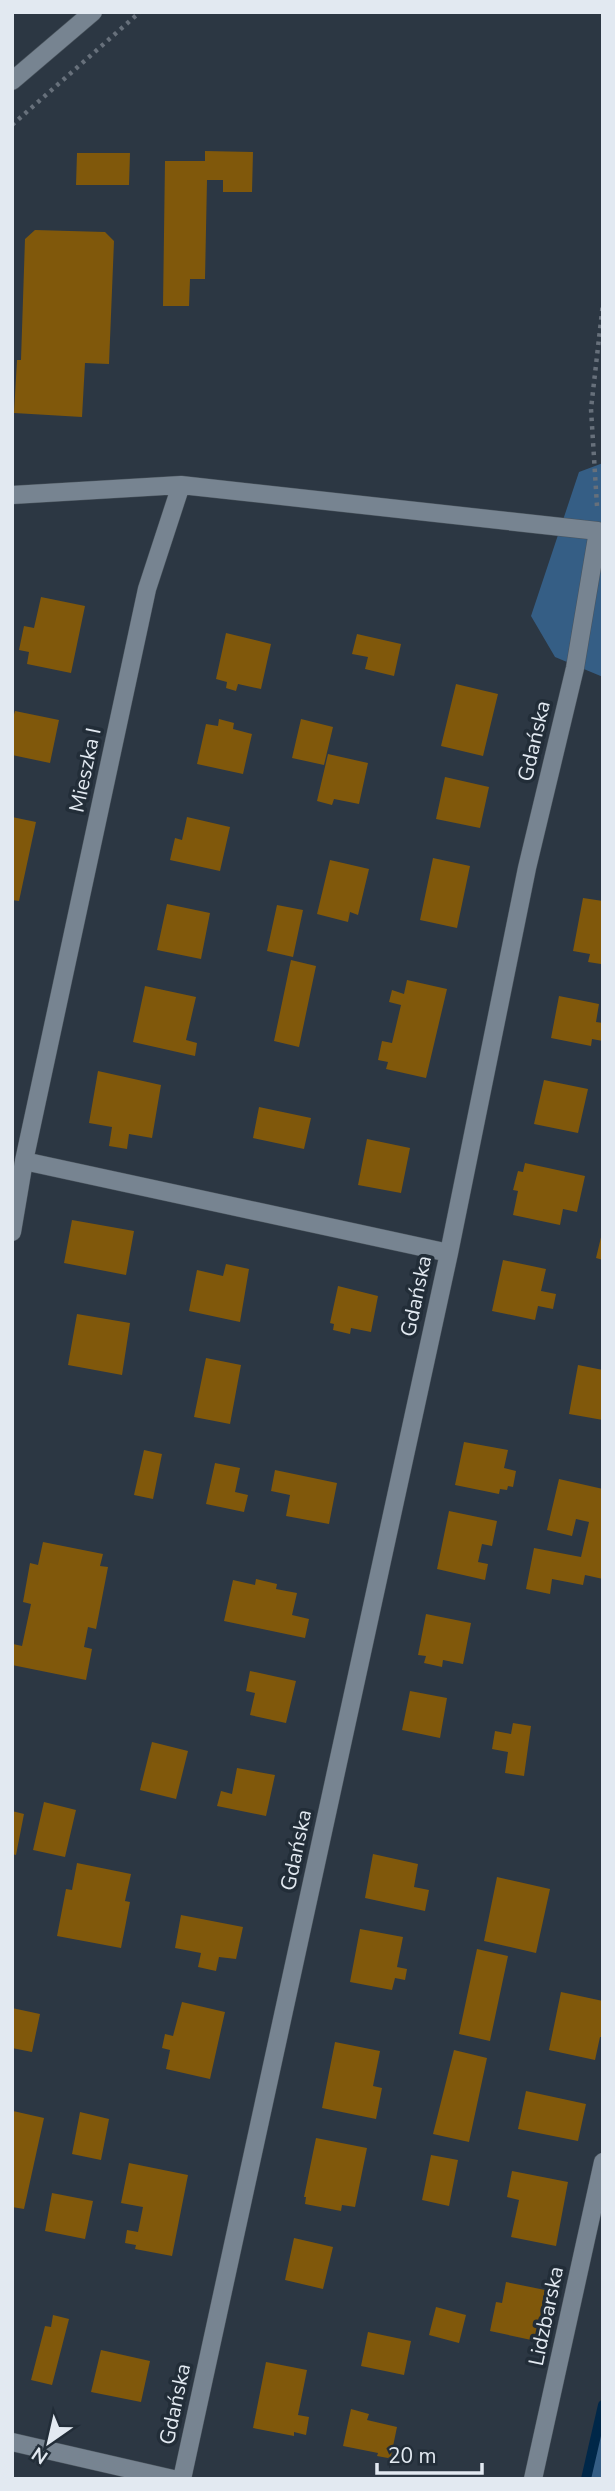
<svg xmlns="http://www.w3.org/2000/svg" width="615" height="2491" viewBox="0 0 615 2491" font-family="'Nunito Sans',sans-serif">
<style>
.green{fill:#355e85}
.lines{fill:none;stroke-linecap:round;stroke-linejoin:round}
.stream{stroke:#002748;stroke-width:10}
.building{fill:#80580b}
.minor-casing{stroke:#4a545d;stroke-width:19}
.tertiary-casing{stroke:#4a545d;stroke-width:19}
.path{stroke:#67707b;stroke-width:4.5;stroke-dasharray:3.5 5;stroke-linecap:butt}
.minor{stroke:#778491;stroke-width:18}
.tertiary{stroke:#778491;stroke-width:18}
.labels{text-anchor:middle;stroke-width:7;stroke-linejoin:round;paint-order:stroke}
.street-label{font-size:21px;fill:#e2e9f1;stroke:#222d38}
</style>
<rect width="100%" height="100%" fill="#2c3743"/>
<path class="green" d="M 603,463 L 603,677 L 555,657 L 531,616 L 579,472 Z
M 603,2407 L 603,2479 L 587,2479 Z"/>
<g class="lines">
<path class="stream" d="M 586,2479 L 603,2405"/>
</g>
<path class="building" d="M 205,151 L 253,152 L 252,192 L 223,192 L 223,180 L 207,180 L 205,279 L 190,279 L 189,306 L 163,306 L 165,161 L 205,161 Z
M 77,153 L 130,153 L 129,185 L 76,185 Z
M 35,230 L 105,232 L 114,241 L 109,364 L 85,363 L 82,417 L 14,413 L 17,360 L 21,360 L 25,239 Z
M 41,597 L 85,606 L 71,673 L 27,664 L 29,652 L 19,650 L 24,626 L 34,628 Z
M 226,633 L 271,644 L 261,689 L 238,684 L 236,691 L 226,688 L 227,682 L 216,679 Z
M 357,634 L 401,644 L 394,676 L 365,669 L 368,657 L 352,654 Z
M 456,684 L 498,694 L 483,756 L 441,746 Z
M 15,711 L 59,720 L 50,763 L 12,755 L 12,722 Z
M 219,719 L 234,723 L 233,729 L 252,734 L 243,774 L 197,764 L 206,724 L 218,726 Z
M 301,719 L 333,727 L 324,765 L 292,758 Z
M 328,754 L 368,763 L 359,804 L 334,799 L 332,805 L 317,801 Z
M 445,777 L 489,787 L 480,828 L 436,819 Z
M 12,817 L 36,822 L 19,901 L 12,900 Z
M 187,817 L 230,827 L 220,871 L 170,860 L 175,838 L 182,840 Z
M 433,858 L 470,866 L 457,928 L 420,920 Z
M 330,860 L 369,869 L 358,915 L 350,912 L 348,922 L 317,914 Z
M 583,898 L 603,901 L 601,964 L 588,962 L 590,954 L 573,951 Z
M 167,904 L 210,913 L 201,959 L 157,950 Z
M 277,905 L 303,910 L 293,957 L 267,951 Z
M 291,960 L 316,966 L 299,1047 L 274,1041 Z
M 407,980 L 447,989 L 426,1078 L 386,1069 L 388,1062 L 378,1060 L 382,1041 L 392,1043 L 401,1005 L 389,1002 L 392,990 L 404,994 Z
M 145,986 L 196,997 L 186,1040 L 197,1043 L 195,1056 L 133,1042 Z
M 559,996 L 599,1004 L 596,1022 L 603,1023 L 603,1041 L 592,1039 L 591,1046 L 551,1038 Z
M 98,1071 L 161,1085 L 152,1138 L 129,1134 L 127,1149 L 109,1146 L 112,1127 L 89,1123 Z
M 544,1080 L 588,1089 L 578,1133 L 534,1124 Z
M 259,1107 L 311,1118 L 304,1149 L 253,1138 Z
M 367,1139 L 410,1148 L 401,1193 L 358,1185 Z
M 525,1163 L 585,1176 L 577,1212 L 563,1209 L 560,1225 L 513,1215 L 518,1191 L 513,1190 L 518,1171 L 523,1172 Z
M 72,1220 L 134,1231 L 126,1275 L 64,1263 Z
M 602,1233 L 603,1234 L 603,1260 L 596,1258 Z
M 503,1260 L 546,1269 L 541,1291 L 556,1294 L 553,1309 L 538,1306 L 535,1320 L 492,1311 Z
M 226,1264 L 249,1269 L 240,1322 L 189,1311 L 197,1270 L 223,1276 Z
M 338,1286 L 378,1296 L 371,1332 L 351,1328 L 350,1334 L 333,1330 L 334,1324 L 330,1323 Z
M 77,1314 L 130,1323 L 122,1375 L 68,1365 Z
M 206,1358 L 241,1365 L 230,1424 L 194,1417 Z
M 578,1365 L 603,1370 L 603,1420 L 569,1414 Z
M 464,1442 L 508,1450 L 504,1468 L 516,1471 L 513,1487 L 508,1486 L 507,1490 L 500,1489 L 499,1494 L 455,1485 Z
M 144,1450 L 162,1454 L 153,1499 L 134,1495 Z
M 215,1463 L 240,1468 L 235,1492 L 248,1495 L 244,1512 L 206,1504 Z
M 275,1470 L 337,1483 L 329,1524 L 286,1516 L 290,1495 L 271,1491 Z
M 559,1479 L 603,1489 L 603,1579 L 585,1575 L 583,1585 L 552,1579 L 550,1594 L 526,1589 L 534,1548 L 581,1557 L 589,1522 L 576,1519 L 572,1536 L 547,1530 Z
M 449,1511 L 497,1521 L 492,1546 L 482,1544 L 478,1562 L 488,1564 L 485,1580 L 437,1569 Z
M 43,1542 L 103,1554 L 100,1566 L 108,1567 L 96,1629 L 88,1627 L 84,1647 L 92,1649 L 86,1680 L 12,1665 L 13,1644 L 22,1646 L 31,1604 L 23,1602 L 30,1563 L 38,1565 Z
M 256,1579 L 277,1584 L 276,1589 L 297,1593 L 292,1615 L 309,1619 L 305,1638 L 224,1621 L 233,1580 L 255,1585 Z
M 426,1614 L 471,1623 L 463,1664 L 443,1660 L 442,1667 L 424,1663 L 426,1656 L 418,1655 Z
M 250,1671 L 296,1681 L 286,1723 L 250,1715 L 255,1693 L 246,1691 Z
M 410,1691 L 447,1698 L 440,1738 L 402,1730 Z
M 513,1723 L 531,1726 L 524,1776 L 505,1773 L 508,1752 L 492,1749 L 495,1731 L 511,1734 Z
M 152,1742 L 188,1751 L 176,1799 L 140,1790 Z
M 237,1768 L 275,1775 L 266,1816 L 217,1806 L 221,1791 L 232,1794 Z
M 44,1802 L 76,1810 L 65,1857 L 33,1850 Z
M 12,1811 L 24,1814 L 16,1855 L 12,1854 Z
M 373,1854 L 418,1864 L 414,1887 L 429,1890 L 425,1911 L 365,1898 Z
M 77,1863 L 131,1874 L 125,1901 L 130,1902 L 121,1948 L 57,1936 L 66,1889 L 72,1890 Z
M 497,1877 L 550,1889 L 536,1953 L 484,1941 Z
M 181,1915 L 243,1927 L 236,1959 L 219,1957 L 216,1971 L 198,1967 L 201,1953 L 175,1948 Z
M 360,1929 L 403,1937 L 397,1967 L 407,1969 L 405,1980 L 395,1978 L 392,1990 L 350,1982 Z
M 477,1949 L 508,1956 L 490,2041 L 459,2034 Z
M 561,1992 L 603,2001 L 603,2037 L 600,2037 L 595,2060 L 549,2050 Z
M 182,2002 L 225,2012 L 210,2079 L 166,2069 L 170,2050 L 162,2048 L 165,2034 L 173,2036 Z
M 12,2008 L 40,2014 L 32,2052 L 12,2048 Z
M 335,2042 L 380,2051 L 373,2086 L 382,2088 L 376,2119 L 322,2108 Z
M 454,2050 L 487,2058 L 469,2142 L 433,2134 Z
M 526,2091 L 586,2104 L 578,2141 L 518,2129 Z
M 13,2111 L 44,2118 L 24,2209 L 12,2207 Z
M 80,2112 L 109,2119 L 101,2160 L 72,2154 Z
M 316,2138 L 367,2148 L 355,2207 L 342,2205 L 341,2211 L 305,2204 L 306,2197 L 304,2197 Z
M 431,2155 L 458,2160 L 449,2206 L 422,2200 Z
M 129,2163 L 188,2175 L 172,2256 L 135,2249 L 136,2245 L 125,2243 L 127,2230 L 138,2232 L 143,2207 L 121,2203 Z
M 512,2171 L 568,2182 L 556,2246 L 511,2237 L 519,2200 L 507,2197 Z
M 52,2193 L 93,2201 L 85,2239 L 45,2231 Z
M 294,2238 L 333,2247 L 323,2289 L 285,2280 Z
M 506,2282 L 545,2290 L 536,2341 L 490,2331 L 496,2302 L 502,2303 Z
M 436,2307 L 466,2315 L 459,2343 L 429,2335 Z
M 53,2315 L 69,2319 L 52,2385 L 31,2380 L 45,2326 L 51,2327 Z
M 368,2332 L 411,2341 L 404,2375 L 361,2366 Z
M 101,2350 L 150,2361 L 141,2402 L 91,2392 Z
M 266,2362 L 307,2370 L 298,2415 L 309,2417 L 306,2435 L 294,2432 L 294,2436 L 253,2428 Z
M 351,2409 L 369,2414 L 367,2420 L 397,2427 L 391,2456 L 388,2458 L 377,2456 L 378,2453 L 343,2446 Z"/>
<g class="lines">
<defs>
<path id="minor" d="M 181,485 L 598,531 L 575,668 L 527,868 L 449,1253 L 182,2479
M 12,495 L 181,485 L 147,589 L 24,1161 L 12,1232
M 24,1161 L 449,1253
M 12,2442 L 173,2479
M 533,2479 L 603,2162"/>
<path id="tertiary" d="M 12,81 L 93,12"/>
</defs>
<use href="#minor" class="minor-casing"/>
<use href="#tertiary" class="tertiary-casing"/>
<path class="path" d="M 12,125 L 140,12
M 597,506 L 591,409 L 603,303"/>
<use href="#minor" class="minor"/>
<use href="#tertiary" class="tertiary"/>
</g>
<g class="labels">
<g class="street-label">
<text transform="translate(534 741) rotate(-77)" y="7">Gdańska</text>
<text transform="translate(85 770) rotate(-78)" y="7">Mieszka I</text>
<text transform="translate(416 1296) rotate(-78)" y="7">Gdańska</text>
<text transform="translate(296 1850) rotate(-78)" y="7">Gdańska</text>
<text transform="translate(546 2316) rotate(-78)" y="7">Lidzbarska</text>
<text transform="translate(175 2404) rotate(-78)" y="7">Gdańska</text>
</g>
</g>
<rect width="615" height="2491" fill="none" stroke="#e2e9f1" stroke-width="28"/>
<g transform="translate(49 2442) rotate(214)" stroke="#222d38" stroke-width="5" paint-order="stroke">
<path d="M0-5L12 26L0 18L-12 26Z" fill="#e2e9f1"/>
<text y="-10" font-size="19" font-weight="bold" text-anchor="middle" fill="#e2e9f1">N</text>
</g>
<path d="M377 2463v10h105v-10" fill="none" stroke="#e2e9f1" stroke-width="3.5"/>
<text x="388" y="2463" font-size="21" fill="#e2e9f1" stroke="#222d38" stroke-width="5" paint-order="stroke">20 m</text>
</svg>
